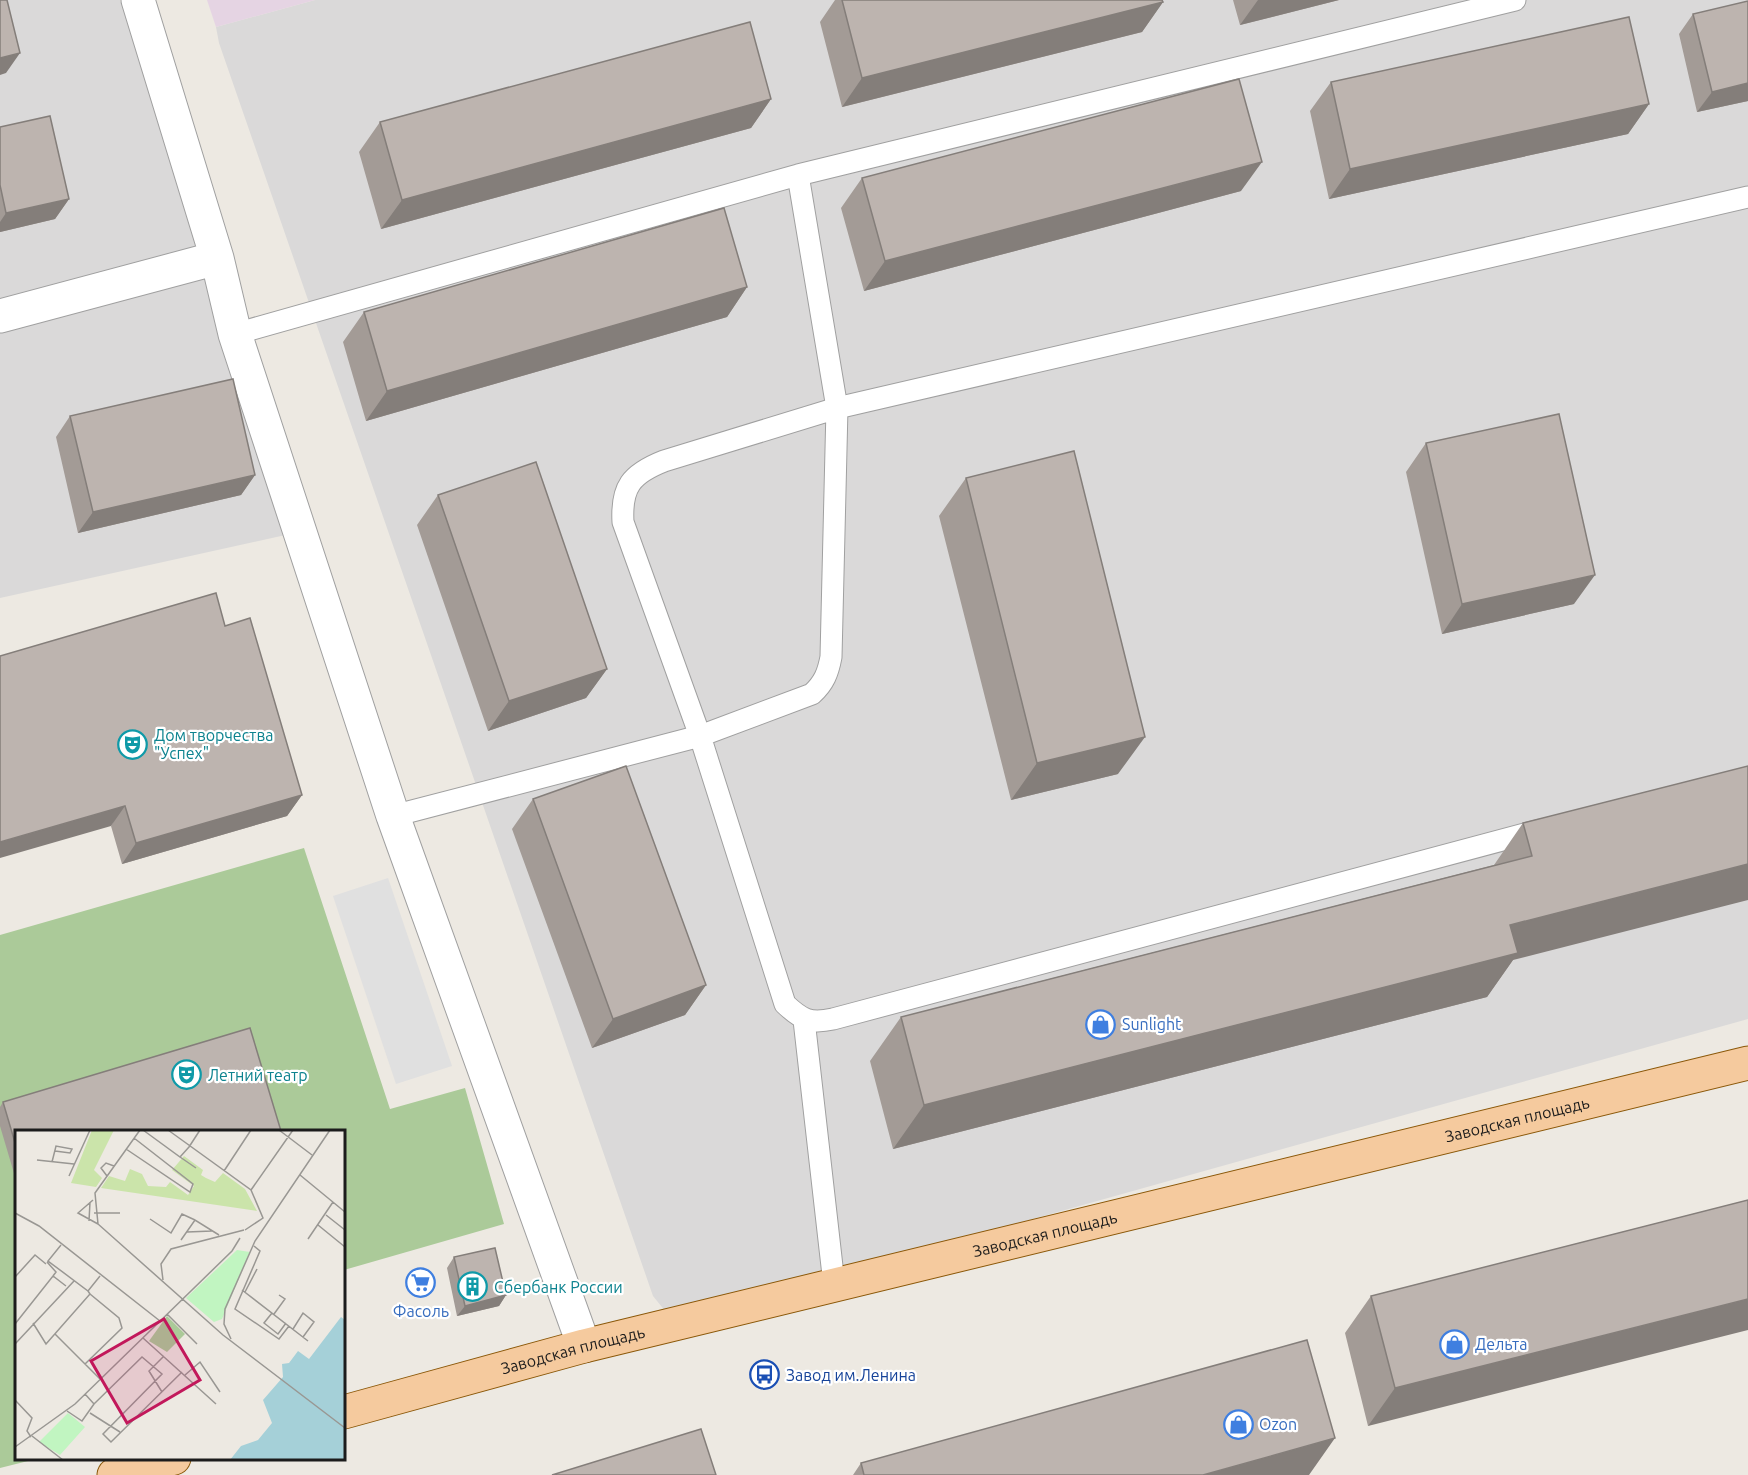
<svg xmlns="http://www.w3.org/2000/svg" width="1748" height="1475" viewBox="0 0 1748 1475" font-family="Ubuntu,sans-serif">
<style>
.residential{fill:#dad9d9}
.industrial{fill:#e5d4e3}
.forest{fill:#abca99}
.parking{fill:#e0e0e0}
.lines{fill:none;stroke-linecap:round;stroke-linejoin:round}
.service-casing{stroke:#a0a0a0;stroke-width:23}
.minor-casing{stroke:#a0a0a0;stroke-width:35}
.primary-casing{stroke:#8b5809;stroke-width:35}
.service{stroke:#fff;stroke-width:21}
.minor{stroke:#fff;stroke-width:33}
.primary{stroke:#f5ca9e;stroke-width:33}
.wall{fill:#a39b96}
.shaded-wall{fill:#847e7a}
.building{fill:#bdb4af;stroke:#847e7a;stroke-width:1.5}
.labels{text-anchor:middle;stroke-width:4.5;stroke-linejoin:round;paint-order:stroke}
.culture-label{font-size:16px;fill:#0d838f;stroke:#fff;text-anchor:start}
.shop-label{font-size:16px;fill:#366cbe;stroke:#fff;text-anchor:start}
.street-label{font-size:16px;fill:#1c1c1c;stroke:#fff}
.transit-label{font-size:16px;fill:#164399;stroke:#fff;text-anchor:start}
.inset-road{fill:none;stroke:#999793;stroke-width:1.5}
.view{fill:#c2185b;fill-opacity:0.15;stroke:#c2185b;stroke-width:3}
.inset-edge{fill:none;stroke:#1c1c1c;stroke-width:3}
</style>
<rect width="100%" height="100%" fill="#ede9e2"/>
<path class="residential" d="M 0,0 L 120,0 L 308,530 L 0,598 Z
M 315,0 L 1748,0 L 1748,1019 L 682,1317 L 670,1317 L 653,1296 L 219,43 L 216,27 Z"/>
<path class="industrial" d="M 207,0 L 315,0 L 216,27 Z"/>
<path class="forest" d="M 304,848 L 390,1109 L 465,1088 L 504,1224 L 344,1270 L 344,1132 L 16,1132 L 16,1458 L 36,1459 L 0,1468 L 0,935 Z"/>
<path class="parking" d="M 388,878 L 452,1066 L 396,1084 L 333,896 Z"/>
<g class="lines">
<defs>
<path id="service" d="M 235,334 L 798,175 L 1515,0
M 393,816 L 700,736 L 812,694 C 824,683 828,673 831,657 L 837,408 L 798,175
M 1540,830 L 833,1019 C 810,1024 802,1020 785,1004 L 700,736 L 623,522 C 621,487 631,474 664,461 L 837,408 L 1748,197
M 804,1020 L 834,1284"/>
<path id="minor" d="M 138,0 L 217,258 L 235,334 L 393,816 L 584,1346
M 0,316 L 217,258"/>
<g id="primary">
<path id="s1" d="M 344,1412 L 584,1346 L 1748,1063"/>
<path d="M 114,1475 L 174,1458"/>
</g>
</defs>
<use href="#service" class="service-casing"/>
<use href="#minor" class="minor-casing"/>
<use href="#primary" class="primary-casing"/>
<use href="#service" class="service"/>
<use href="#minor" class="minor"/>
<use href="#primary" class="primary"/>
</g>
<path class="wall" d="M 835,0 L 1162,0 L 1163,2 L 1142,32 L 842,107 L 820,22 Z
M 1233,0 L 1339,0 L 1240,25 Z
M 1693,14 L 1748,101 L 1697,112 L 1679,34 Z
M 1331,82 L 1649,104 L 1628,134 L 1329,199 L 1310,111 Z
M 771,99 L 751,128 L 381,229 L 359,152 L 380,122 Z
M 0,127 L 69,199 L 55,219 L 0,232 Z
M 862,178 L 1241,191 L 864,291 L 841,208 Z
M 747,287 L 727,317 L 366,421 L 343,342 L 364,312 Z
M 70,416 L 255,475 L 241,495 L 78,533 L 56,437 Z
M 1426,443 L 1574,604 L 1442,634 L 1406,472 Z
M 966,478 L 1118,774 L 1011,800 L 939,516 Z
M 438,495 L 607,669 L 586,698 L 488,731 L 417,525 Z
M 225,626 L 302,795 L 287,816 L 122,864 L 111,826 Z
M 1748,766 L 1513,960 L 1487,997 L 893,1149 L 870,1061 L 901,1017 L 1494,865 L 1523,823 Z
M 533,799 L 706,985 L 685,1015 L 592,1048 L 512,829 Z
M 3,1102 L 16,1131 L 16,1180 L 0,1126 L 0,1107 Z
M 1748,1200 L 1368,1426 L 1345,1333 L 1371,1296 Z
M 454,1257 L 506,1295 L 499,1306 L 457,1316 L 447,1268 Z
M 861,1463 L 1309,1475 L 853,1475 Z"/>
<path class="shaded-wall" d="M 1258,0 L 1339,0 L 1240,25 Z
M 1163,2 L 1142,32 L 842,107 L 862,78 Z
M 20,53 L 6,73 L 0,75 L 0,58 Z
M 1748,83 L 1748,101 L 1697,112 L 1712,92 Z
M 771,99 L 751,128 L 381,229 L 402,200 Z
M 1649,104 L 1628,134 L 1329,199 L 1350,169 Z
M 1262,162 L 1241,191 L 864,291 L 885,261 Z
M 69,199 L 55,219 L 0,232 L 0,222 L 6,213 Z
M 747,287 L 727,317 L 366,421 L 387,391 Z
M 255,475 L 241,495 L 78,533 L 93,512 Z
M 1595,575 L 1574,604 L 1442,634 L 1462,604 Z
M 607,669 L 586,698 L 488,731 L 509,701 Z
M 1145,737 L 1118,774 L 1011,800 L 1037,763 Z
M 302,795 L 287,816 L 122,864 L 136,843 Z
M 125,806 L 111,826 L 0,858 L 0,842 Z
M 1748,864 L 1748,900 L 1513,960 L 1487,997 L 893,1149 L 924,1105 L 1510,925 Z
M 706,985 L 685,1015 L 592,1048 L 613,1019 Z
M 506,1295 L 499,1306 L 457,1316 L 465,1306 Z
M 1748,1299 L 1748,1330 L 1368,1426 L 1395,1388 Z
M 1335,1438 L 1309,1475 L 1203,1475 Z"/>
<path class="building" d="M 0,0 L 7,0 L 20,53 L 0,58 Z
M 842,0 L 1162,0 L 1163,2 L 862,78 Z
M 1748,1 L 1748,83 L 1712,92 L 1693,14 Z
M 1629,17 L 1649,104 L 1350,169 L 1331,82 Z
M 750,22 L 771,99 L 402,200 L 380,122 Z
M 1239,79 L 1262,162 L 885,261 L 862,178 Z
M 50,116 L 69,199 L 6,213 L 0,185 L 0,127 Z
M 724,208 L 747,287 L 387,391 L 364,312 Z
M 233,379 L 255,475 L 93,512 L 70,416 Z
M 1559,414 L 1595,575 L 1462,604 L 1426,443 Z
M 1074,451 L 1145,737 L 1037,763 L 966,478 Z
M 536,462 L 607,669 L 509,701 L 438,495 Z
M 216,593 L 225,626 L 250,618 L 302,795 L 136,843 L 125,806 L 0,842 L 0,656 Z
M 626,766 L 706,985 L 613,1019 L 533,799 Z
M 1748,766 L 1748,864 L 1510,925 L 1518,953 L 924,1105 L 901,1017 L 1532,856 L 1523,823 Z
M 250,1028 L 281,1131 L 16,1131 L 16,1146 L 3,1102 Z
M 1748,1200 L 1748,1299 L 1395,1388 L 1371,1296 Z
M 495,1248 L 506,1295 L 465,1306 L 454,1257 Z
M 1307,1340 L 1335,1438 L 1203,1475 L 864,1475 L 861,1463 Z
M 701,1429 L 716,1475 L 552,1475 Z"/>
<defs>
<symbol id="theatre-ring" viewBox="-11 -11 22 22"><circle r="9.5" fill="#fff" stroke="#0f9aa8" stroke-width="1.5"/><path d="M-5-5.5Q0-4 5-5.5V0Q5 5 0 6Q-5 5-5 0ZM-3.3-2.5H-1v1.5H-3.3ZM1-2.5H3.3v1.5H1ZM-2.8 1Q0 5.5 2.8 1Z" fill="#0f9aa8"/></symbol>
<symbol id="shop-ring" viewBox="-11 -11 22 22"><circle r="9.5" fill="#fff" stroke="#3f7fe0" stroke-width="1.5"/><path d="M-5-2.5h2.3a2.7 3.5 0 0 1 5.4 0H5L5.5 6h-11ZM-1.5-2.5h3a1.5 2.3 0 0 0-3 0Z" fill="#3f7fe0"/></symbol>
<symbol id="supermarket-ring" viewBox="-11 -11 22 22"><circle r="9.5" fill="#fff" stroke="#3f7fe0" stroke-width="1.5"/><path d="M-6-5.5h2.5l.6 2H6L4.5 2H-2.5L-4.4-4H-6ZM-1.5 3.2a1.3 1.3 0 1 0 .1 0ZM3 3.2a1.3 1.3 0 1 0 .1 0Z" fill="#3f7fe0"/></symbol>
<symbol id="building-ring" viewBox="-11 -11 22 22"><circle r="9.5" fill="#fff" stroke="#0f9aa8" stroke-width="1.5"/><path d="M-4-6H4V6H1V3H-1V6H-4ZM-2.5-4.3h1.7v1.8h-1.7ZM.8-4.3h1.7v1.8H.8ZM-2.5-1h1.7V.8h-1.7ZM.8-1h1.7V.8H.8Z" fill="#0f9aa8"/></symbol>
<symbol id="bus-ring" viewBox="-11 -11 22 22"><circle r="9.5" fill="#fff" stroke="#1a4fb4" stroke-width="1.5"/><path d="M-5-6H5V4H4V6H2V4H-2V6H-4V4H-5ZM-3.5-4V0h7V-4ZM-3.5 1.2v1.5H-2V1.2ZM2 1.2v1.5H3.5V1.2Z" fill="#1a4fb4"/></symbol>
</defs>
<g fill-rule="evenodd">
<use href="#theatre-ring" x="116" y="728" width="33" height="33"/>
<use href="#shop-ring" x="1084" y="1008" width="33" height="33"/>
<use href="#theatre-ring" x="170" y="1058" width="33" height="33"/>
<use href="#supermarket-ring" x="404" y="1266" width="33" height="33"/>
<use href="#building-ring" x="456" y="1270" width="33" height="33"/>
<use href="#shop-ring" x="1438" y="1328" width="33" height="33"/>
<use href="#bus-ring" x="748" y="1358" width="33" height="33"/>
<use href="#shop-ring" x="1222" y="1408" width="33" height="33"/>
</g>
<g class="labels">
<g class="culture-label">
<text x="154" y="741">Дом творчества<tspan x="154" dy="18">"Успех"</tspan></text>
<text x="208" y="1081">Летний театр</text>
<text x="494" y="1293">Сбербанк России</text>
</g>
<g class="shop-label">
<text x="1122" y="1030">Sunlight</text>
<text x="421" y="1317" text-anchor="middle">Фасоль</text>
<text x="1475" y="1350">Дельта</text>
<text x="1259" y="1430">Ozon</text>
</g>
<g class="street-label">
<text dy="6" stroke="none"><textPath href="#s1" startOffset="1209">Заводская площадь</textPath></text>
<text dy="6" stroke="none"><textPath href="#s1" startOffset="723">Заводская площадь</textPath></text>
<text dy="6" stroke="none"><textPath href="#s1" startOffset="237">Заводская площадь</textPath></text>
</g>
<g class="transit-label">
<text x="786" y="1381">Завод им.Ленина</text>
</g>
</g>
<g transform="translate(15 1130)">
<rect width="330" height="330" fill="#ede9e2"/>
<path d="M 77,0 L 99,0 L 79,40 L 87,48 L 81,57 L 56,53 ZM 169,26 L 188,40 L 186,45 L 191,48 L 200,52 L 208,43 L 230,59 L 242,81 L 86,58 L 94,46 L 110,51 L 115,39 L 127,44 L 133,56 L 151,57 L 155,52 L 173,65 L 179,56 L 157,40 Z" fill="#cbe4aa"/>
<path d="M 152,186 L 170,204 L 152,222 L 134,211 Z" fill="#abca99"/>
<path d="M 222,120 L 235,122 L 207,189 L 199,192 L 171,168 ZM 53,283 L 70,297 L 45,325 L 24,312 Z" fill="#c1f5c1"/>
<path d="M 326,187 L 330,190 L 330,330 L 215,330 L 226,316 L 243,310 L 257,293 L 248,270 L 268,247 L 267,234 L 274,233 L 283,221 L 294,229 Z" fill="#a5d0d8"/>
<path class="inset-road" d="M 125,0 L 80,63 L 83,94 L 208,205 L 330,298M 128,0 L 165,27 L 174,17M 153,0 L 236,60 L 248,88 L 230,100M 264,0 L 297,25M 174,17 L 185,0M 111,19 L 175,62 L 178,54 L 119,8M 165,27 L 181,38M 22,30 L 59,34M 37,32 L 41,16 L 57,19 L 55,23 L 40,21M 209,41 L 236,0M 285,45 L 330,82M 54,46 L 75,0M 92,46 L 86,38 L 91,33 L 99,36M 236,60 L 278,0M 78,70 L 63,83 L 83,94M 0,83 L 24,96 L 145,191M 79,83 L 105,83M 311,85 L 330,100M 135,89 L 156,103 L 167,84 L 180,90M 74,91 L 75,72M 303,95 L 330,117M 172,102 L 197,101M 293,109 L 318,72M 166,110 L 180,90 L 204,105M 46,115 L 33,131 L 73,161 L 85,146M 239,116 L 245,121 L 220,179 L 264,209 L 274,196M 32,132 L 41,142 L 38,146M 0,147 L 20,125 L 31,134M 148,150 L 146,134 L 156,119 L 229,100M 227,160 L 293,211M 230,162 L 242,139M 257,183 L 249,193 L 263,204 L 271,193M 152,184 L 182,214M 259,184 L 270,169 L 264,165M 18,193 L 31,214 L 75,164 L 73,161M 0,194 L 38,146 L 51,156M 278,199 L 288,183 L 299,192 L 288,207M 40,204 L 85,249M 128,208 L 201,274M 216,209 L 209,194 L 210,179 L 240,111 L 315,0M 0,214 L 59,151M 70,234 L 107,198 L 104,188 L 75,164M 170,245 L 185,232 L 205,262M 147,262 L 134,241 L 149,226M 70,264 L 79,274 L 127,227 L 147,244 L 88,304 L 96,312 L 167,242M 0,270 L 17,288 L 12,301 L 16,307M 52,281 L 67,291 L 79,274M 75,283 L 105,302M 17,306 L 48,330M 0,317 L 60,274 L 217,121 L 225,108"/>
<path class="view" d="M 149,189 L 185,250 L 112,293 L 76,231 Z"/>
<rect width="330" height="330" class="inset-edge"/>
</g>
</svg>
